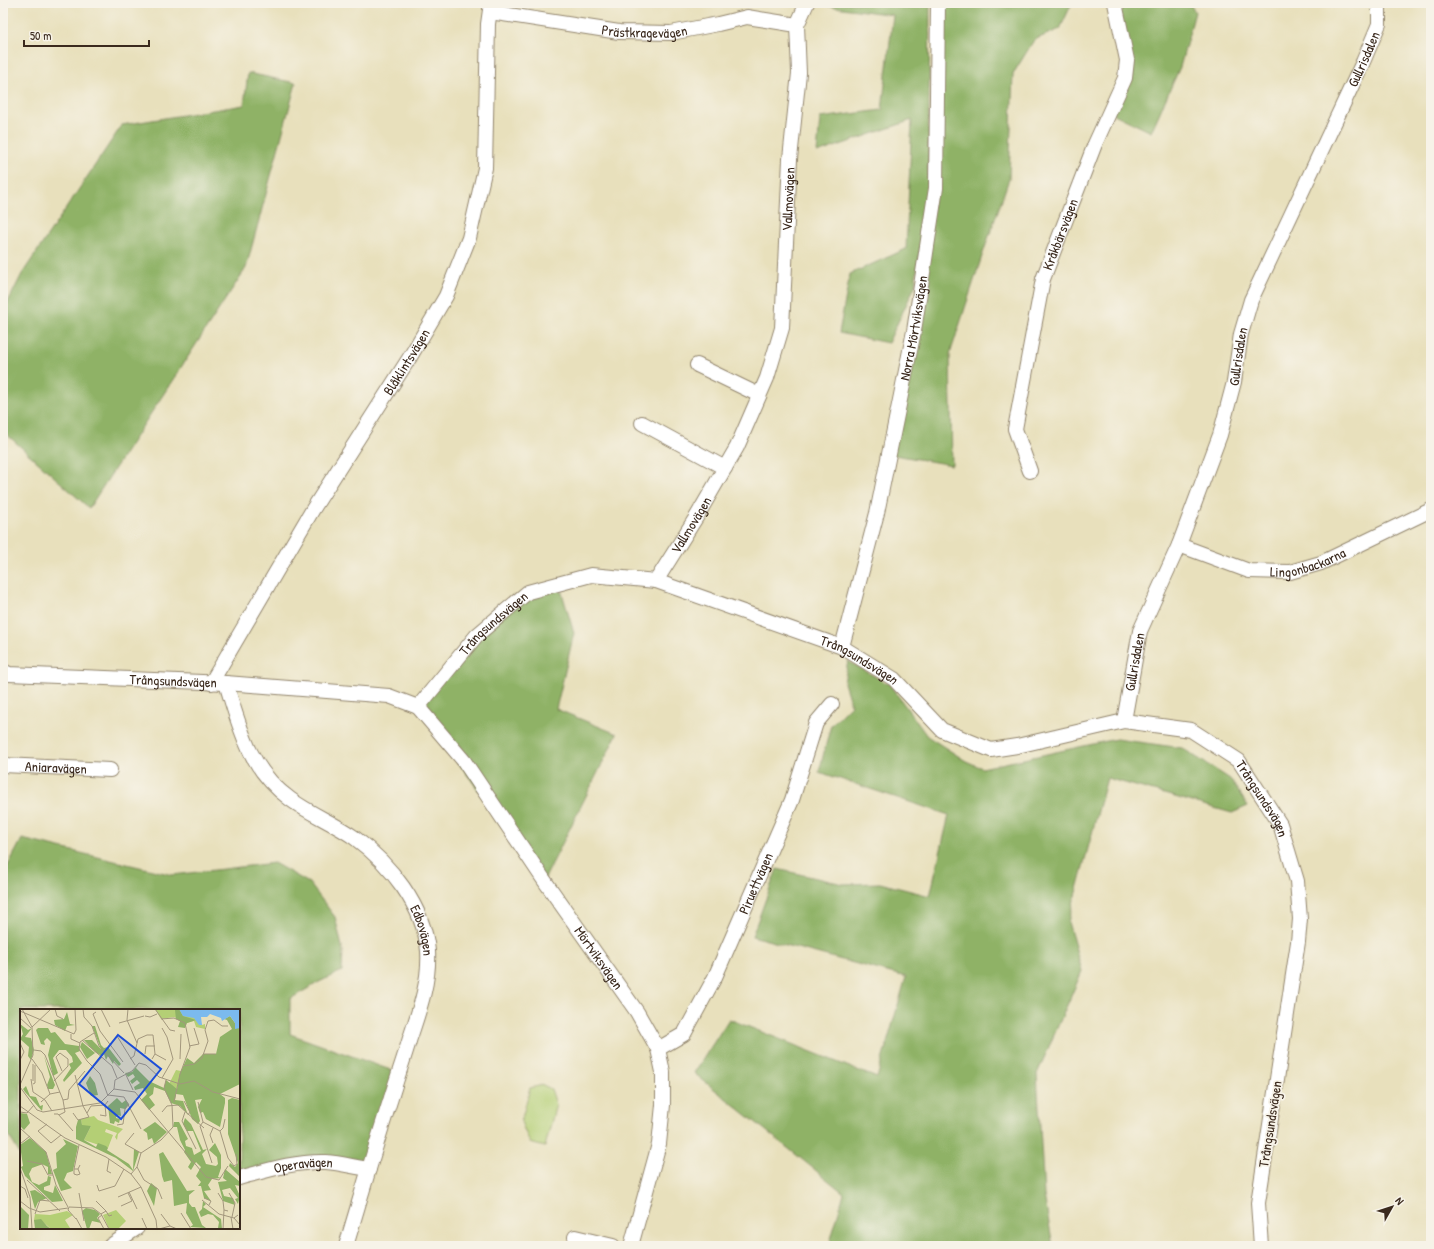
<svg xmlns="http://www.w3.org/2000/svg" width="1434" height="1249" viewBox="0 0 1434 1249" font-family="'Patrick Hand',sans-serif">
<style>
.green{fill:#b4cf75;stroke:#787c4a}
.forest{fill:#8fb266;stroke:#656e42}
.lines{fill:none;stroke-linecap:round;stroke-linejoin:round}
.minor-casing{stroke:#92856d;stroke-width:16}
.minor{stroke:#fff;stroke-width:14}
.labels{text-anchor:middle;stroke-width:3.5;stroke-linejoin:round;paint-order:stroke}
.street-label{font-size:14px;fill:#3b2a1e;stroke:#f7f3e8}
.inset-road{fill:none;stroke:#a3977d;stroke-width:1}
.view{fill:#1d4ed8;fill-opacity:0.15;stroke:#1d4ed8;stroke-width:2}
.inset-edge{fill:none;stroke:#3b2a1e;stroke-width:2}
</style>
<rect width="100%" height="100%" fill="#f7f3e8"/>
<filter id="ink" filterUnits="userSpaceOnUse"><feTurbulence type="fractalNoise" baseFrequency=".025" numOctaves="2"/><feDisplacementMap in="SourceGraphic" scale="8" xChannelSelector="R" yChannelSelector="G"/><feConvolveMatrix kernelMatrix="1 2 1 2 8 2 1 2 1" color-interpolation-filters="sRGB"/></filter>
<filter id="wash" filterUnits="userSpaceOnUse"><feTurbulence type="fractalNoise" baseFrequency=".012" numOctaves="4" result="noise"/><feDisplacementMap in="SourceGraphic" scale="16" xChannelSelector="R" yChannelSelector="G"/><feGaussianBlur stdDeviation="0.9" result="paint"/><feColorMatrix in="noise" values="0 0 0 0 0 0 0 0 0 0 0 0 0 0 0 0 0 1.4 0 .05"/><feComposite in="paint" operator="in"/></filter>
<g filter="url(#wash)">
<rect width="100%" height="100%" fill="#e8e0bc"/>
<path class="green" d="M 543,1085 L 551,1089 L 556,1104 L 545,1147 L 530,1143 L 521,1122 L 530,1088 Z"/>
<path class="forest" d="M 828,3 L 930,3 L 928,189 L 915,286 L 888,343 L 839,333 L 850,274 L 906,249 L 912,120 L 817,153 L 820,118 L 882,110 L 893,15 L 828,6 Z
M 938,3 L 1072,3 L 1060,29 L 1034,40 L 1013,74 L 1009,179 L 982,256 L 950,354 L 952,465 L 889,454 L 936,188 Z
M 1115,3 L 1189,3 L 1195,12 L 1180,67 L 1151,132 L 1110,112 L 1125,78 Z
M 248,73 L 296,83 L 246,268 L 89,508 L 3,431 L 3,312 L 22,274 L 122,125 L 244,105 Z
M 559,583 L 574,633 L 556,709 L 617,734 L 544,880 L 418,707 L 477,635 L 528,592 Z
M 848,661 L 890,685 L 927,736 L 966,761 L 982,768 L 1116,739 L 1182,748 L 1230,779 L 1248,806 L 1232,813 L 1107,778 L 1068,922 L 1082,971 L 1037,1074 L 1044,1195 L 1053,1246 L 829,1246 L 844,1193 L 694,1073 L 729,1019 L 877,1078 L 906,977 L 752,936 L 777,869 L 843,884 L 880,883 L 930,896 L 949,815 L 819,772 L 831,725 L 851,705 L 844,683 Z
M 22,839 L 173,875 L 274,863 L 309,883 L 335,917 L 343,951 L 342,971 L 319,982 L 290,999 L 290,1034 L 399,1073 L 369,1169 L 327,1162 L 239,1178 L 239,1010 L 21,1010 L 21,1156 L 3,1126 L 3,875 Z"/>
</g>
<g filter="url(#ink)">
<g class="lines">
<defs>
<g id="minor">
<path id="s1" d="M 490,12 L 619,32 L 671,33 L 718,24 L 747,17 L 797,25"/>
<path d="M 697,365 L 759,395"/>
<path d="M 642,423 L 725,468"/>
<path id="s2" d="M 1030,471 L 1015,429 L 1043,279 L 1095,144 L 1125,78 L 1127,60 L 1115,3"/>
<path id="s3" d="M 1179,545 L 1249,571 L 1290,572 L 1321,563 L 1431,510"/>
<path id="s4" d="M 656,581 L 697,516 L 737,447 L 767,378 L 782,328 L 790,159 L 799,73 L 797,25 L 807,3"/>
<path id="s5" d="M 842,647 L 877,513 L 914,331 L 936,188 L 938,3"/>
<path id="s6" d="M 3,671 L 9,674 L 226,683 L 389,696 L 418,707 L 464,761 L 544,880 L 637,1012 L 658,1049 L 663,1072 L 663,1105 L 659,1144 L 631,1246"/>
<path id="s7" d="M 211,683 L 313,509 L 410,357 L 446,296 L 469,238 L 485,168 L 488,24 L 491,3"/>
<path id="s8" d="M 226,683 C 240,728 249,769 290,799 C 310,814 334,823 355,838 C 390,864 424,906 428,951 C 430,981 419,1011 410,1038 C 404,1058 397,1078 391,1098 C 375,1147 361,1196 346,1246"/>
<path id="s9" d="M 418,707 L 477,635 L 528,592 L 591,575 L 656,581 L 842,647 L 894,679 L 942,730 L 991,750 L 1017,746 L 1124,721 L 1191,730 L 1239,761 L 1280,824 L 1297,881 L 1300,919 L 1298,942 L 1258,1203 L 1261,1246"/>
<path id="s10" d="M 1124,721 L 1140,631 L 1179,545 L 1220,435 L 1234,382 L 1241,334 L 1251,300 L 1363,62 L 1379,24 L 1379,3"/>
<path id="s11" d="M 3,765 L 110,770"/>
<path id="s12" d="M 658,1049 L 684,1034 L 715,977 L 792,800 L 816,723 L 832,704"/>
<path id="s13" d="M 239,1178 C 268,1170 296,1161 326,1162 C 340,1163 355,1167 369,1169"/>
<path d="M 110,1246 L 137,1228"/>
<path d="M 579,1246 L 575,1237 L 613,1246"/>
</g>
</defs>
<use href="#minor" class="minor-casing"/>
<use href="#minor" class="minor"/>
</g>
</g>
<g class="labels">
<g class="street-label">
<text dy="5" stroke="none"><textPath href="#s1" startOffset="156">Prästkragevägen</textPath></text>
<text dy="5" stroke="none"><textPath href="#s10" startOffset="708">Gullrisdalen</textPath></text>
<text dy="5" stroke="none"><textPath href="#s4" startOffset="413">Vallmovägen</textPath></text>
<text dy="5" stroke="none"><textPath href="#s2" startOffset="245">Kråkbärsvägen</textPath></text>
<text dy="5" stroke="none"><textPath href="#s5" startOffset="327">Norra Mörtviksvägen</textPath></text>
<text dy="5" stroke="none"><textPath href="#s10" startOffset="384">Gullrisdalen</textPath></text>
<text dy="5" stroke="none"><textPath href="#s7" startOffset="376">Blåklintsvägen</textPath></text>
<text dy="5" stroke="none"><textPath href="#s4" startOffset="66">Vallmovägen</textPath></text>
<text dy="5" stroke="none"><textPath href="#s3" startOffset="135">Lingonbackarna</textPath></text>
<text dy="5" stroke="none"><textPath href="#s9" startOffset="113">Trångsundsvägen</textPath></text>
<text dy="5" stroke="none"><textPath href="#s9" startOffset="509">Trångsundsvägen</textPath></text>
<text dy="5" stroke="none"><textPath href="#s10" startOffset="60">Gullrisdalen</textPath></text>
<text dy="5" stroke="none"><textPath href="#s6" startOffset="171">Trångsundsvägen</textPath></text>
<text dy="5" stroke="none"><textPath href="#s11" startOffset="53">Aniaravägen</textPath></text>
<text dy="5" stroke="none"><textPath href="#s9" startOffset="977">Trångsundsvägen</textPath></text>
<text dy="5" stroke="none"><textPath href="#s12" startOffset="197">Piruettvägen</textPath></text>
<text dy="5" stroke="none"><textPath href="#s8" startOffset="328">Edbovägen</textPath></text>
<text dy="5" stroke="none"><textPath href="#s6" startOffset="728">Mörtviksvägen</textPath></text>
<text transform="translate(1270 1124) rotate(-81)" y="5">Trångsundsvägen</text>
<text dy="5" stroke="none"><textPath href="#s13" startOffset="66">Operavägen</textPath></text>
</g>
</g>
<g transform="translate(20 1009)">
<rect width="220" height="220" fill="#e8e0bc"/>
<path d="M 135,0 L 178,0 L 176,4 L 182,16 L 185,15 L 185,20 L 176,18 L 174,12 L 167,14 L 154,8 L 141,10 ZM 156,61 L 161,62 L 157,80 L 149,75 ZM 74,107 L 78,111 L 103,120 L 98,125 L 97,131 L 95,128 L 97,124 L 86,120 L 85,123 L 93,126 L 88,139 L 64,131 L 71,117 L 62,117 L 61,110 ZM 96,201 L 106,212 L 98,220 L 89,220 L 83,206 ZM 47,202 L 53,206 L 45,211 L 50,219 L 55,220 L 31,220 L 21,211 L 14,211 L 15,205 L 30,206 Z" fill="#b4cf75"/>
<path d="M 140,0 L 159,0 L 163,7 L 176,11 L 167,14 L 165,19 L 158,18 L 160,12 L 156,10 L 155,1 ZM 47,3 L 50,15 L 55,16 L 47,17 L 45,22 L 35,16 L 34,11 L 44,10 ZM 210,7 L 215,14 L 215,19 L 220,19 L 220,75 L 200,85 L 205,89 L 205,94 L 200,118 L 186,110 L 183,103 L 180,104 L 178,98 L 182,90 L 175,91 L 180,112 L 178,115 L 172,110 L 163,86 L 156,85 L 155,91 L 163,92 L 168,106 L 160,97 L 151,94 L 145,82 L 134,78 L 133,85 L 129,88 L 135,96 L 129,101 L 121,91 L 127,85 L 123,79 L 115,81 L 114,78 L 120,74 L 117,71 L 112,75 L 110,72 L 115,68 L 113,65 L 108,68 L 105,64 L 112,63 L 119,54 L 116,59 L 129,72 L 144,79 L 146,71 L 157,80 L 160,64 L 167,49 L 174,54 L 183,45 L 196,45 L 200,28 L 212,20 L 207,11 L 204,10 ZM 0,15 L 8,21 L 12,19 L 5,28 L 11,29 L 14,41 L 11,51 L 8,47 L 9,38 L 0,30 L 3,25 ZM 72,17 L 75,17 L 81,36 L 84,39 L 88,38 L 101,55 L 99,57 L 94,52 L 93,55 L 88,47 L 86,51 L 84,45 L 82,47 L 75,43 L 64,31 L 72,31 L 81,40 ZM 18,19 L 28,19 L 31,24 L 35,23 L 45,35 L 59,37 L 60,42 L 55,44 L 62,54 L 44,73 L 43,71 L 51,59 L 49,55 L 53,53 L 52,48 L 46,41 L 39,41 L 33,49 L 38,64 L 33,67 L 28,46 L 31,33 L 27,29 L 24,32 L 25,36 L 21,35 L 16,21 ZM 62,33 L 75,44 L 67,50 L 60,38 ZM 24,47 L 35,76 L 33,80 L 28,80 L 27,76 L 30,68 ZM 70,67 L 75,74 L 78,86 L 71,87 L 66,74 ZM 6,77 L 10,87 L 16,88 L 20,97 L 23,96 L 22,102 L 5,83 L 3,80 ZM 97,89 L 102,94 L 106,91 L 109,95 L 105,100 L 100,99 L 101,107 L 97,106 L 96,109 L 100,110 L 99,114 L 95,112 L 94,115 L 90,114 L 88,97 ZM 212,89 L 220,91 L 220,168 L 209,157 L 210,154 L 215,158 L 218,154 L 208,125 L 208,91 ZM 0,104 L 7,105 L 10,114 L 4,121 L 0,117 ZM 165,109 L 171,115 L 183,141 L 187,140 L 182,145 L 186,155 L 196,157 L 198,155 L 197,148 L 189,141 L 195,134 L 201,146 L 201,159 L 198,168 L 201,169 L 192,170 L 188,176 L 191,181 L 184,182 L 191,192 L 184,189 L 181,177 L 178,177 L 181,173 L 176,167 L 181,158 L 176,153 L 171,161 L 168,158 L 171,153 L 164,143 L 165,141 L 160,131 L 157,118 L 153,118 L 154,113 L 159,113 L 168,130 L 165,132 L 166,137 L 172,139 L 174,146 L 181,142 L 173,122 L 167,122 L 163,115 ZM 61,110 L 62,116 L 71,117 L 64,131 L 76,138 L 78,134 L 86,137 L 88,139 L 87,141 L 109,155 L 113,161 L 114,140 L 119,143 L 113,162 L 96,149 L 56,130 L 56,118 L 58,111 ZM 135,113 L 147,123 L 134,135 L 132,129 L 128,131 L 127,124 L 123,121 ZM 10,129 L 26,143 L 32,165 L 28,165 L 28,158 L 16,152 L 23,155 L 12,159 L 9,165 L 12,173 L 19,176 L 27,172 L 28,167 L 31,168 L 30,176 L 24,178 L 24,181 L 33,184 L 35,176 L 43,192 L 32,193 L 5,167 L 1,158 L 3,157 L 0,136 ZM 43,130 L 58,137 L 53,162 L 47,164 L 44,171 L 52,179 L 41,182 L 33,161 L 37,159 L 36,144 L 46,135 ZM 143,143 L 167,182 L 175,181 L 169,186 L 169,194 L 172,198 L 175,198 L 182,216 L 186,219 L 170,218 L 173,216 L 166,204 L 167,194 L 154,197 L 152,171 L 144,173 L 142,167 L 139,145 ZM 205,160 L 220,173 L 220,177 L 215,176 L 220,187 L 218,195 L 215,190 L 218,189 L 210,179 L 202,181 L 204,187 L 213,189 L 215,196 L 203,192 L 198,173 L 207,172 L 203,169 ZM 131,174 L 137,179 L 134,197 L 127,182 ZM 15,181 L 27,189 L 18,193 L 15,200 L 10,182 ZM 183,192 L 186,195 L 183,198 L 201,210 L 202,220 L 198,219 L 199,213 L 193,206 L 188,205 L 181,208 L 179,203 L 182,200 ZM 0,197 L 9,206 L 8,220 L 0,220 ZM 66,199 L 75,201 L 80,205 L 77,209 L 81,214 L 72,212 L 69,220 L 67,220 L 62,202 ZM 21,210 L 27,217 L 31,220 L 15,220 L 14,211 Z" fill="#8fb266"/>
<path d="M 159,0 L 220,0 L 220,19 L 215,20 L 215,14 L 210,7 L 202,12 L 201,9 L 190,5 L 187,8 L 181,8 L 182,16 L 179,16 L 174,9 L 163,7 Z" fill="#7bbaee"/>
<path class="inset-road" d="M 2,0 L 12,18M 35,0 L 37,7 L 43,10M 63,0 L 64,8 L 72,17 L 79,37 L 104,64M 81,0 L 90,18M 108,0 L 107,11 L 117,34M 135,0 L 150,21 L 155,22M 0,2 L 54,25 L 56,21 L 55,0M 76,3 L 73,5 L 80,22 L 103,53M 125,7 L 130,8 L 137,5M 0,9 L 11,19M 141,10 L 154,9 L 165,14 L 170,38 L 160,65 L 154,93M 99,14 L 124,7M 12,18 L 31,0M 74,24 L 60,33 L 59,40 L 67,52 L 80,65 L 88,87M 51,25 L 51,30 L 60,34M 97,27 L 115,56M 62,31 L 92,57 L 97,69M 0,34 L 4,43 L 0,51M 169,37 L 179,35 L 174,19M 14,41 L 21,42 L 25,46 L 43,91 L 45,103 L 39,106M 125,45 L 126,37 L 135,37M 183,45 L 196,45M 12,50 L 22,64 L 30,85M 110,50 L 114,47 L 118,30 L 127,26 L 133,26 L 135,45M 132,50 L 135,45 L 146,51M 160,50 L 161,25M 164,57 L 174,55 L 182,49 L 188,32 L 185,21 L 188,12 L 194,11 L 202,17 L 208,17M 73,58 L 82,48M 106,66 L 113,81M 142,69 L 153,50 L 147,28 L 142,19M 11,70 L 13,83 L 25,91 L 32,102M 13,72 L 13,55M 34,72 L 48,57 L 48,50 L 40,44 L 36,48 L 42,62M 13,75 L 15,74 L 15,56M 0,76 L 13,46 L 12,18M 0,78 L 17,101 L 23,103 L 80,94 L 94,80M 94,80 L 115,83 L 186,168 L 199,171 L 208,157M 94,80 L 95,71 L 112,62 L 119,54 L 126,56 L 139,68 L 160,75 L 174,72 L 193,83 L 220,90M 88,86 L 104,88 L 121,120M 43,91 L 48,90 L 49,81 L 65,62M 164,92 L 170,103 L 168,106M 21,93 L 30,85 L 40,83M 178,93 L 183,113 L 180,117M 0,97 L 45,129 L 86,148 L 111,165 L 121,178 L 136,211 L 137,220M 0,103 L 7,104 L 14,96M 142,103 L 147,97 L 158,96 L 184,119M 165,103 L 162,112 L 176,140M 53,104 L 58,111 L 69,108 L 63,97 L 55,66M 67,104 L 71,97 L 85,96 L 88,92M 34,105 L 38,105 L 53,122M 80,106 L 86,107 L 85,96M 183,113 L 200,122 L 203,119 L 205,110M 27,115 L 18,122 L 31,134 L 41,126M 97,116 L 103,115 L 105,100 L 109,95M 180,117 L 192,154M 0,119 L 26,143 L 36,176 L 48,198M 193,119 L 190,126 L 193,134M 200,122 L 208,149 L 214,157 L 217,155 L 216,145M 114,124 L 105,135 L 121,144M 0,135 L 10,127M 59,136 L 54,160 L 58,160 L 60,156M 89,150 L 87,162 L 91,164M 7,152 L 22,155 L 28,166 L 33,166M 117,158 L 124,171 L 138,180 L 142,190M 0,159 L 10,188 L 12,220M 54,160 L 54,165 L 57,166 L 60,165 L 58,160M 111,165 L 117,158 L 121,144 L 141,131 L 153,118 L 152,96 L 144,79 L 146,71M 7,171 L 40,202M 77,176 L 79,182 L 95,177 L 104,160M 0,177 L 5,180 L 8,189M 109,183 L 117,200M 59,184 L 64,212M 198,184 L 203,192 L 204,201 L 208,202M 209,184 L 215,194 L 212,208M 98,188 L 121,178M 184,189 L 191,192 L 189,196M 182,191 L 199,205 L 214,209M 0,192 L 9,199 L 20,203 L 48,199M 76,192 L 86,202M 101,197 L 112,192 L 108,184M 161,204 L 171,220M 15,205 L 20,191 L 29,192M 81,205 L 86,202 L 89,207 L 92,206M 141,205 L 150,217M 82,206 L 78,209 L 84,220M 218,206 L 214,209 L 220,216M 211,208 L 213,220M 56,209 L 62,220M 122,209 L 127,220M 56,210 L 48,201 L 49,198 L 73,199 L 81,205 L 89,220M 139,220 L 150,217 L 157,220M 203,220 L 204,201"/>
<path class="view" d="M 98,26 L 141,60 L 101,110 L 59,75 Z"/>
<rect width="220" height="220" class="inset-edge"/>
</g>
<rect width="1434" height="1249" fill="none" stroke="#f7f3e8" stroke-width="16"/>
<g transform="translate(1392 1207) rotate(51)" stroke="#f7f3e8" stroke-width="3" paint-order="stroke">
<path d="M0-3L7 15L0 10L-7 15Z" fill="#3b2a1e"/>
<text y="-6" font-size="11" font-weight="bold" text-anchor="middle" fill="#3b2a1e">N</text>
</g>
<path d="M24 40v6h125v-6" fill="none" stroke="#3b2a1e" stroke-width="2"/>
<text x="30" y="40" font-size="12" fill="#3b2a1e" stroke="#f7f3e8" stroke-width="3" paint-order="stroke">50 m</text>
</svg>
